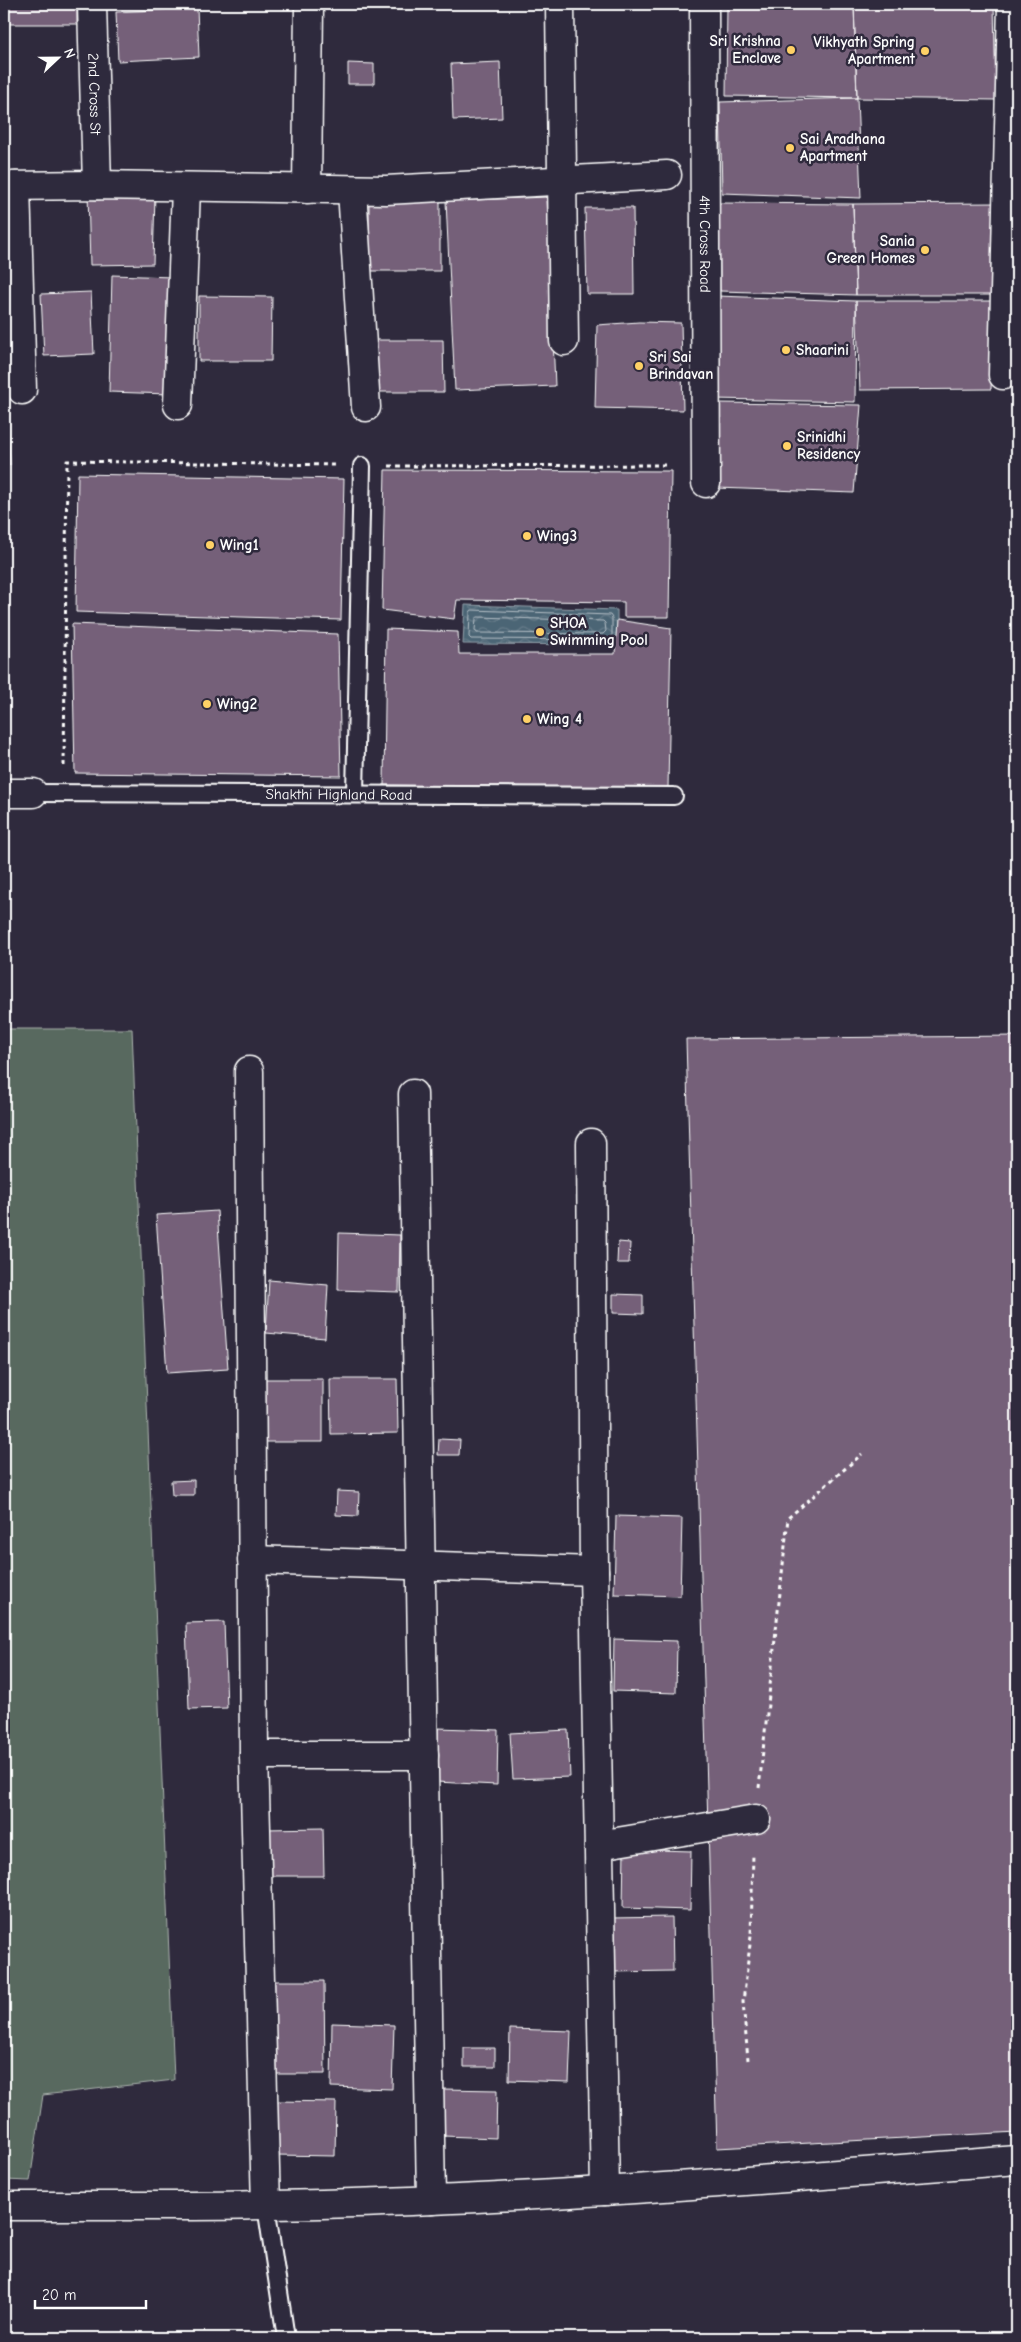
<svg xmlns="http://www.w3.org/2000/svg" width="1021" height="2342" viewBox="0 0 1021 2342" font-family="'Comic Neue',sans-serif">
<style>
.green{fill:#59695f;stroke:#acb4af}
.water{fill:url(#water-waves);stroke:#94a3ac}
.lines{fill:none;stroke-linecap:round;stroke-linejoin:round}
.shore{stroke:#b7c1c8;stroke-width:1}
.building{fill:#746179;stroke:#fff}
.lane-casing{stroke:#fff;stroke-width:20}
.street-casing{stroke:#fff;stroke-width:31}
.secondary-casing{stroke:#fff;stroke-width:31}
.path{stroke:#fff;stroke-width:3;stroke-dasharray:4 4;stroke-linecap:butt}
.lane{stroke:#2f2a3d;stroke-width:16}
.street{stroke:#2f2a3d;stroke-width:28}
.secondary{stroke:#2f2a3d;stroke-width:28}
.poi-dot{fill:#ffd166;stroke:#2f2a3d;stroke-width:2}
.labels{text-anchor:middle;stroke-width:5;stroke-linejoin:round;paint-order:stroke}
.poi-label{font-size:15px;font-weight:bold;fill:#fff;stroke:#2f2a3d;text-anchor:start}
.street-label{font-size:15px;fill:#fff;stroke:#2f2a3d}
</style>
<defs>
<pattern id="water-waves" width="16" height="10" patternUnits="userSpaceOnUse" patternTransform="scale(1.25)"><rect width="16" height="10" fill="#4c6575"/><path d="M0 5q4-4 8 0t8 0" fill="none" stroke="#677c8a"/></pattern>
</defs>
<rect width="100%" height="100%" fill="#2f2a3d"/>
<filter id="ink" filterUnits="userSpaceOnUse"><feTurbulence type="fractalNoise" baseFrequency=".02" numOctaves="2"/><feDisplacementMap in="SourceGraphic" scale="10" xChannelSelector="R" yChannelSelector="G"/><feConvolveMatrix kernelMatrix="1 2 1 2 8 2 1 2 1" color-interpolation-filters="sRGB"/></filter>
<g filter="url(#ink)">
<path class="green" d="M 4,1029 L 132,1029 L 174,2080 L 43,2095 L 30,2181 L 4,2180 Z"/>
<path class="water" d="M 465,605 L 617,610 L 617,645 L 463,644 Z"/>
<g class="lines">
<path class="shore" d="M 472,610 L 610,615 L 612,618 L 612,638 L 609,640 L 471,639 L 469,637 L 470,613 Z
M 478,617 L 603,621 L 605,623 L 606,631 L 603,634 L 477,633 L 475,630 L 476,619 Z"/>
</g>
<path class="building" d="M 4,4 L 77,4 L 77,24 L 4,24 Z
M 727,4 L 854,4 L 857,98 L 726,96 Z
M 854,4 L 994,4 L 996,100 L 857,98 Z
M 197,8 L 199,57 L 118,61 L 116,12 Z
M 500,62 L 502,118 L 453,120 L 451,64 Z
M 348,63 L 374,64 L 374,84 L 348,84 Z
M 857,98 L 861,198 L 722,193 L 720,102 Z
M 88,193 L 155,195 L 153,264 L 90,265 Z
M 547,197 L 555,386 L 455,390 L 446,201 Z
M 369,200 L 440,200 L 440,271 L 369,271 Z
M 719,203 L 853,204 L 856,295 L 720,291 Z
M 997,203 L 995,295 L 856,295 L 853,204 Z
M 585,208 L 633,208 L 634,294 L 587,294 Z
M 112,275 L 172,277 L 169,394 L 109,392 Z
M 91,292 L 94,354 L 44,356 L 41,294 Z
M 199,296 L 272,297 L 271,361 L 199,361 Z
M 717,296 L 856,301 L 855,402 L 715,399 Z
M 856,301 L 994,301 L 991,389 L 860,390 Z
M 639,322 L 681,323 L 683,410 L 595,408 L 597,325 Z
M 377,340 L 443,340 L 444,392 L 377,392 Z
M 4,366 L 6,410 L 4,411 Z
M 718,403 L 861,405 L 854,493 L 717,488 Z
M 4,415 L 8,415 L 10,465 L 4,465 Z
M 385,470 L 671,471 L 669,617 L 624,617 L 624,602 L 457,600 L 454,619 L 382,610 Z
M 78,474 L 344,479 L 341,620 L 76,612 Z
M 617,620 L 671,628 L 668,788 L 384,785 L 386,629 L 458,632 L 459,654 L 615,654 Z
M 72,624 L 338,634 L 341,776 L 75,773 Z
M 1017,1036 L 1017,2132 L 717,2148 L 686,1039 Z
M 217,1211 L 228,1369 L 167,1373 L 156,1215 Z
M 339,1233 L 400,1235 L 399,1292 L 338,1290 Z
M 618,1242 L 630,1243 L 629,1263 L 617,1263 Z
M 269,1280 L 328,1285 L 325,1338 L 266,1333 Z
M 613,1294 L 643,1295 L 643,1314 L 613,1313 Z
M 264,1379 L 323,1379 L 323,1442 L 265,1442 Z
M 330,1379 L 397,1379 L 398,1433 L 331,1434 Z
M 439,1439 L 460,1440 L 459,1455 L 438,1455 Z
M 194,1480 L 194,1495 L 172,1495 L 171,1481 Z
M 337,1491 L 359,1492 L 358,1516 L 336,1515 Z
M 616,1516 L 682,1518 L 680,1596 L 614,1594 Z
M 224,1622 L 227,1708 L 189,1709 L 186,1623 Z
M 614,1639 L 677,1641 L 676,1693 L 613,1691 Z
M 438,1728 L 498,1730 L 497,1785 L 436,1782 Z
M 568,1730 L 570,1777 L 513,1779 L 510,1733 Z
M 323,1828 L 324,1876 L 267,1876 L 266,1829 Z
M 624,1849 L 691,1851 L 690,1910 L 623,1908 Z
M 672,1917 L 673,1971 L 611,1972 L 611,1918 Z
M 267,1981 L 324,1981 L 325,2074 L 267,2074 Z
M 332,2023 L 394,2025 L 392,2089 L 331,2087 Z
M 510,2029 L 571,2031 L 569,2082 L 509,2080 Z
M 464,2048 L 495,2048 L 495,2067 L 464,2067 Z
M 443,2089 L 497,2090 L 496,2138 L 443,2136 Z
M 276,2101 L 336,2102 L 335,2156 L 275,2155 Z"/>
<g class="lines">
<defs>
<g id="lane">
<path id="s1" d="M 33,793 L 674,796"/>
<path d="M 355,794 L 362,466"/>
<path d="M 266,2206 L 286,2338"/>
</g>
<g id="street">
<path id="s2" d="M 92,4 L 97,185"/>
<path d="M 560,4 L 564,341"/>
<path id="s3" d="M 704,4 L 706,483"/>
<path d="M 4,186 L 97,185 L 386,190 L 667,175"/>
<path d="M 16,186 L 22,390"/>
<path d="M 307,189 L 309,4"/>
<path d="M 352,190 L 366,407"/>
<path d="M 1003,375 L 1012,4"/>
<path d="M 178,405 L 186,188"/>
<path d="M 4,793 L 33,793"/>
<path d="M 249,1071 L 254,1755 L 266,2206"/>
<path d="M 413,1094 L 431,2200"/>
<path d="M 591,1143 L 594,1571 L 605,2191"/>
<path d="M 252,1560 L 594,1571"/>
<path d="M 254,1755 L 424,1755"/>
<path d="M 599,1845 L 756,1819"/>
</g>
<path id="secondary" d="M 4,2206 C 147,2206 289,2207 432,2200 C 627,2192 822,2175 1017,2160"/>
</defs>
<use href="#lane" class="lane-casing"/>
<use href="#street" class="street-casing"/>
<use href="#secondary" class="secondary-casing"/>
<path class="path" d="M 389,466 L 666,465
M 64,766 L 67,461 L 336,465
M 759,1788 L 788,1518 L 862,1454
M 748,2060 L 743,2002 L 751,1936 L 753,1854"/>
<use href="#lane" class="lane"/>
<use href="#street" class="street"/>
<use href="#secondary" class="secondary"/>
</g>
</g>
<g class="poi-dot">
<circle cx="791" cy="50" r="5"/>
<circle cx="925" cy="51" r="5"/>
<circle cx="790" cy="148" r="5"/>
<circle cx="925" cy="250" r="5"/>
<circle cx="786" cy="350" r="5"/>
<circle cx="639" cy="366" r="5"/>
<circle cx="787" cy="446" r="5"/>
<circle cx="527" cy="536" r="5"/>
<circle cx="210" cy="545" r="5"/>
<circle cx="540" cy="632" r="5"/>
<circle cx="207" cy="704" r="5"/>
<circle cx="527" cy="719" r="5"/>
</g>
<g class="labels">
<g class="poi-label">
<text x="781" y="46" text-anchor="end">Sri Krishna<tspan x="781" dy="17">Enclave</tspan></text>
<text x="915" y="47" text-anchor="end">Vikhyath Spring<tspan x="915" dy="17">Apartment</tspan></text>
<text x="800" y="144">Sai Aradhana<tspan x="800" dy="17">Apartment</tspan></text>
<text x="915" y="246" text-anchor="end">Sania<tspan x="915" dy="17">Green Homes</tspan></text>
<text x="796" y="355">Shaarini</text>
<text x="649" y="362">Sri Sai<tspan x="649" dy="17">Brindavan</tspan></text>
<text x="797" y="442">Srinidhi<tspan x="797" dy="17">Residency</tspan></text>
<text x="537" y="541">Wing3</text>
<text x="220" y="550">Wing1</text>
<text x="550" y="628">SHOA<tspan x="550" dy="17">Swimming Pool</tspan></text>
<text x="217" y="709">Wing2</text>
<text x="537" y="724">Wing 4</text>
</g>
<g class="street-label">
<text dy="5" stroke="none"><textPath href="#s2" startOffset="90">2nd Cross St</textPath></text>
<text dy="5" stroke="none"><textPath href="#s3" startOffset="240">4th Cross Road</textPath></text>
<text dy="5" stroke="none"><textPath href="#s1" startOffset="306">Shakthi Highland Road</textPath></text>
</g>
</g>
<rect width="1021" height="2342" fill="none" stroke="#2f2a3d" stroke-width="20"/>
<rect x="10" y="10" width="1001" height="2322" fill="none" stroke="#fff" stroke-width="2" filter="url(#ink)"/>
<g transform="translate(58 58) rotate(68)" stroke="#2f2a3d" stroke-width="4" paint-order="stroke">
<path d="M0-4L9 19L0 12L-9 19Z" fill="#ffffff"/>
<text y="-8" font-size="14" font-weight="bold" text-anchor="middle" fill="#ffffff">N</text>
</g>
<path d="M35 2300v8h111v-8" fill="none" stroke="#ffffff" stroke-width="2.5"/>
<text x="42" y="2300" font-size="15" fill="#ffffff" stroke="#2f2a3d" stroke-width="4" paint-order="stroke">20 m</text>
</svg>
